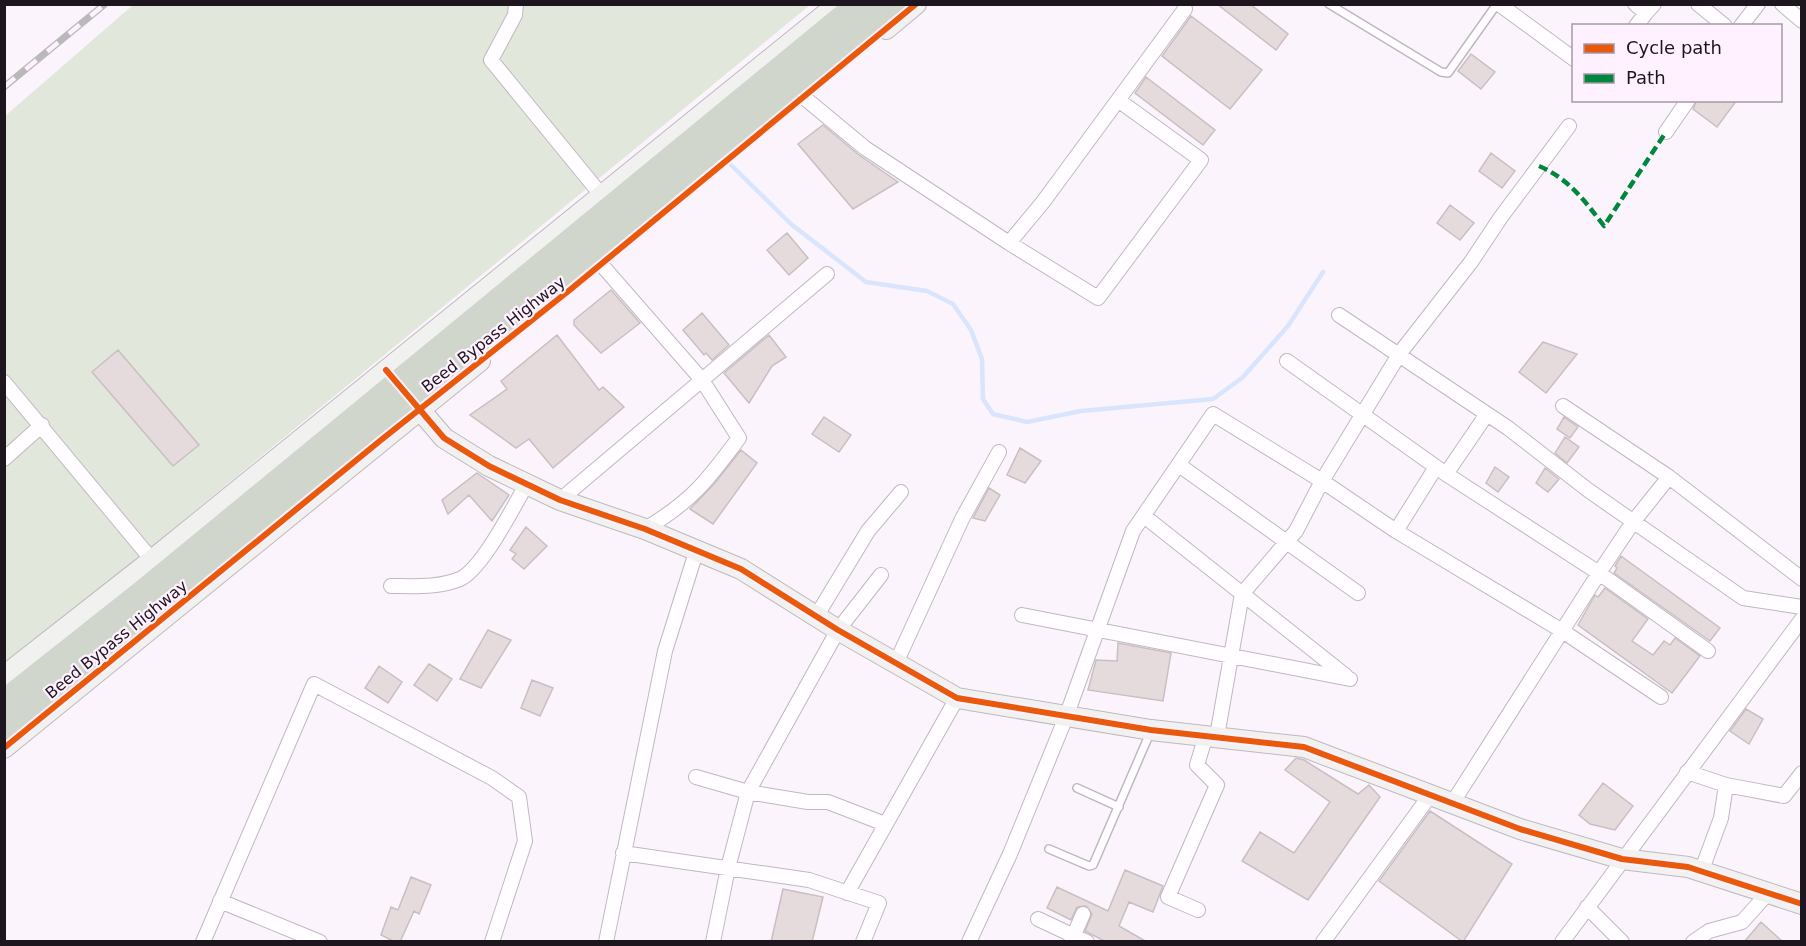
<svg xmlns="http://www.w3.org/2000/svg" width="1806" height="946" viewBox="0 0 1806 946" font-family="'DejaVu Sans',sans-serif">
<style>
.green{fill:#e1e8db}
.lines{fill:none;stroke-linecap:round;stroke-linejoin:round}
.stream{stroke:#d9e5fd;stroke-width:4.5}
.building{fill:#e5dbdd;stroke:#c9bfc2;stroke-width:1.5}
.lane-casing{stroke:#c0b8c0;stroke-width:10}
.street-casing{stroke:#c0b8c0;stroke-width:16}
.secondary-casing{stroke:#c0b8c0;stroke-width:22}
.highway-casing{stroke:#d6d1d6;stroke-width:28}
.lane{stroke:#fffdff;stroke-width:7}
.street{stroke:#fffdff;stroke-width:14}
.secondary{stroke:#f1f1f0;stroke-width:20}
.highway{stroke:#d1d6cd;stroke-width:26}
.rail-casing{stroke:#bbb8bb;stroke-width:7}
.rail{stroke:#fff1ff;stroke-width:4.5;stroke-dasharray:14;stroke-linecap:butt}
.quiet{stroke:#00873e;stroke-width:4.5;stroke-dasharray:9 4.5;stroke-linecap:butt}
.cycleway-casing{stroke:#fff1ff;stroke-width:10}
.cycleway{stroke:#e8590c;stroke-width:6}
.labels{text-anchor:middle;stroke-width:4.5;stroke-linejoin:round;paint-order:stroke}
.street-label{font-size:16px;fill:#1e161e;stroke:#fff1ff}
</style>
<rect width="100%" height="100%" fill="#fcf4fc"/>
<path class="green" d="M 133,5 L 810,5 L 5,667 L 5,116 Z"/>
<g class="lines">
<path class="stream" d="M 729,163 L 791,224 L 866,282 L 927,291 L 953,304 L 971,330 L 982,359 L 983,399 L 993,414 L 1027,422 L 1081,411 L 1213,399 L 1242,378 L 1288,326 L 1323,272"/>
</g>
<path class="building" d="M 1217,4 L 1250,4 L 1288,34 L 1276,50 Z
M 1191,16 L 1262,70 L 1230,109 L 1162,56 Z
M 1471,54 L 1495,72 L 1481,89 L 1458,71 Z
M 1146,77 L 1215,130 L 1203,145 L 1135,93 Z
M 1697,100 L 1737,100 L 1717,127 L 1693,109 Z
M 823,125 L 859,155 L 898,182 L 853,209 L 798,144 Z
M 1491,153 L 1515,171 L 1502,188 L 1479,171 Z
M 1450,205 L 1474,223 L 1460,240 L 1437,223 Z
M 787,233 L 808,258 L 789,275 L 767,250 Z
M 611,290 L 640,323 L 601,353 L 574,325 L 574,320 Z
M 702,313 L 729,345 L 712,360 L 706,353 L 704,355 L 683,330 Z
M 557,335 L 599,390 L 603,387 L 624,407 L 553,468 L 529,439 L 516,448 L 470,415 L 507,389 L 501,381 Z
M 769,335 L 786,357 L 772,366 L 749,403 L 724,373 Z
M 1543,342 L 1577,354 L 1546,393 L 1519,372 Z
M 118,350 L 199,445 L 173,466 L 92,372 Z
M 824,417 L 851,435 L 839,452 L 812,434 Z
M 1564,417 L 1578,427 L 1570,438 L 1557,429 Z
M 1565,437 L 1579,447 L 1567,463 L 1555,453 Z
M 1020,448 L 1041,461 L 1025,483 L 1007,475 Z
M 741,450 L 757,463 L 713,524 L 690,509 L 714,484 Z
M 1495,467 L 1509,477 L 1498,492 L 1486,483 Z
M 1545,468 L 1559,479 L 1548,492 L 1536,483 Z
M 477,473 L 509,495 L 492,521 L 469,495 L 448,514 L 442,500 Z
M 989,488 L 1000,495 L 985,521 L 973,518 Z
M 526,527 L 547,546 L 524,569 L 512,559 L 516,554 L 510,550 Z
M 1621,556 L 1720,628 L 1710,641 L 1614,573 L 1617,568 L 1615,566 Z
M 1605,588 L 1648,619 L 1632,641 L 1653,655 L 1664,641 L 1670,645 L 1675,638 L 1700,656 L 1672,693 L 1578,625 L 1595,595 L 1598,597 Z
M 488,630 L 511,640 L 481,688 L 460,679 Z
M 1118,643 L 1171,653 L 1163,701 L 1088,690 L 1096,660 L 1117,661 Z
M 429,664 L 452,679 L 437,701 L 414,685 Z
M 379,666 L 402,682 L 388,703 L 365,688 Z
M 532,680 L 553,688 L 540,716 L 521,708 Z
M 1746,709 L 1763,719 L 1749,744 L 1730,731 Z
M 1296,758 L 1304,760 L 1358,794 L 1369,785 L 1380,797 L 1308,900 L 1242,861 L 1260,832 L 1294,853 L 1330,802 L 1285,770 Z
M 1603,783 L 1633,806 L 1615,830 L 1590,824 L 1579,815 Z
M 1430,811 L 1512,864 L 1463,942 L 1379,881 Z
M 1125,870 L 1163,886 L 1153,912 L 1129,902 L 1119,926 L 1147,942 L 1106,942 L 1085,931 L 1092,914 L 1086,906 L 1077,907 L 1071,920 L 1047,908 L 1057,887 L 1108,911 Z
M 411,877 L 431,885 L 419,914 L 414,911 L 400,942 L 395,942 L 381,935 L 391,907 L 398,910 Z
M 783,889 L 823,897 L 812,942 L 771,942 Z
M 1761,922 L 1783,942 L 1744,942 Z"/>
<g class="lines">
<defs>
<path id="lane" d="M 1329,4 L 1441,72 L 1448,73 L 1497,4
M 1077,788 L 1119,807
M 1049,849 L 1089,866 L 1093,865 L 1150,733"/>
<path id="street" d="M 516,4 L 515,15 L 491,60 L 607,202
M 1499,4 L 1574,59
M 1635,4 L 1646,13 L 1654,4
M 1698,4 L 1725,26
M 1782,4 L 1802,21
M 1636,26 L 1646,13
M 1741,26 L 1758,4
M 795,90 L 865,148 L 1009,243 L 1043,202 L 1185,9
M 1666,132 L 1688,100
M 1009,243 L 1098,298 L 1201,160 L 1118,100
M 1339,315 L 1508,428 L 1588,490 L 1743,598 L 1802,607
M 1287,361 L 1446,474 L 1599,573 L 1708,651
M 4,382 L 152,560
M 1563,406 L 1669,477
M 4,459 L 42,425
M 1179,465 L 1358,593
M 1446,474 L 1487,414
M 560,500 L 702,380 L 593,255
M 1144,516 L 1346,676
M 645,529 C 692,501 707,481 739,438 L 702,380 L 827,274
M 1396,531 L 1436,467
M 391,586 C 414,586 438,588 460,579 C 482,569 513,508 526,485
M 817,615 L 868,531 L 901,492
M 1022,615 L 1350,679
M 896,663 L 962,519 L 999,452
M 1217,736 L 1242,594 L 1296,531 L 1322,481 L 1400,353 L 1471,262 L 1501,217 L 1569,126
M 1687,772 L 1726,785
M 696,777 L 748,792 L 808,802 L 828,802 L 885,824
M 1453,802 L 1599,573 L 1633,522 L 1669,477 L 1802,579
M 623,853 L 809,880 L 879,903 L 863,942
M 1701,872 L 1721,818 L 1726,785 L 1784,796 L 1802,773
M 847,893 L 957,698
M 220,901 L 320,942
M 1587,907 L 1622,942
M 1198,910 L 1168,897 L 1217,785 L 1197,765 L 1206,735
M 1038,919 L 1087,942
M 203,942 L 314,684 L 492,778 L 519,797 L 525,841 L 492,942
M 606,942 L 665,651 L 697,549
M 713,942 L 728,868 L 748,792 L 838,630 L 881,575
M 969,942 L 1010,854 L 1066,717 L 1133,531 L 1213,414 L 1322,481 L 1396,531 L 1564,632 L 1661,697
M 1071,942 L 1083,914
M 1323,942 L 1431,794
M 1562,942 L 1802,619
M 1693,942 L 1709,931 L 1742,922 L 1769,892"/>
<path id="secondary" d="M 886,29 L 916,4
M 386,370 L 444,438 L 489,466 L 560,500 L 645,529 L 741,569 L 838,630 L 957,698 L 1151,730 L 1304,747 L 1520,829 L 1622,859 L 1688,867 L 1802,904
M 4,676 L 152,560 L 838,4
M 4,748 L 480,361"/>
<path id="highway" d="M 4,703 L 143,593 L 860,4
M 4,730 L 411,398 L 501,331 L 897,4"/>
</defs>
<use href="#lane" class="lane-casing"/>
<use href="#street" class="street-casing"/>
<use href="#secondary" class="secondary-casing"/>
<use href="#highway" class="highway-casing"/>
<use href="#lane" class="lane"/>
<use href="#street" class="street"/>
<use href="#secondary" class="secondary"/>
<use href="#highway" class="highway"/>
<defs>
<path id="rail" d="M 4,87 L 105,4"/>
</defs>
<use href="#rail" class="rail-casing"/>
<use href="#rail" class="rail"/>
<path class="quiet" d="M 1539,166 C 1569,179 1584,200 1604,226 L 1666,132"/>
<defs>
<path id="cycleway" d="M 386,370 L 444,438 L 489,466 L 560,500 L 645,529 L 741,569 L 838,630 L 957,698 L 1151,730 L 1304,747 L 1520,829 L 1622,859 L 1688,867 L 1802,904
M 4,748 L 381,440 L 571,289 L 916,4"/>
</defs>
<use href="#cycleway" class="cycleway-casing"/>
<use href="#cycleway" class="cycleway"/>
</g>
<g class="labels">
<g class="street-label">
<text transform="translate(493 334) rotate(-38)" y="6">Beed Bypass Highway</text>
<text transform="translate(116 639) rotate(-39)" y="6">Beed Bypass Highway</text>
</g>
</g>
<rect width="1806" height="946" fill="none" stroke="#1e161e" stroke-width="12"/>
<rect x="1572" y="24" width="210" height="78" fill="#fff1ff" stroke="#a599a5" stroke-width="1.5"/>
<rect x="1584" y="44" width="30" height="9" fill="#e8590c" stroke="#a599a5" stroke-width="1.5"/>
<text x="1626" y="54" font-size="18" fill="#1e161e">Cycle path</text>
<rect x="1584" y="74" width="30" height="9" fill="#00873e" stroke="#a599a5" stroke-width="1.5"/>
<text x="1626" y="84" font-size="18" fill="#1e161e">Path</text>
</svg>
